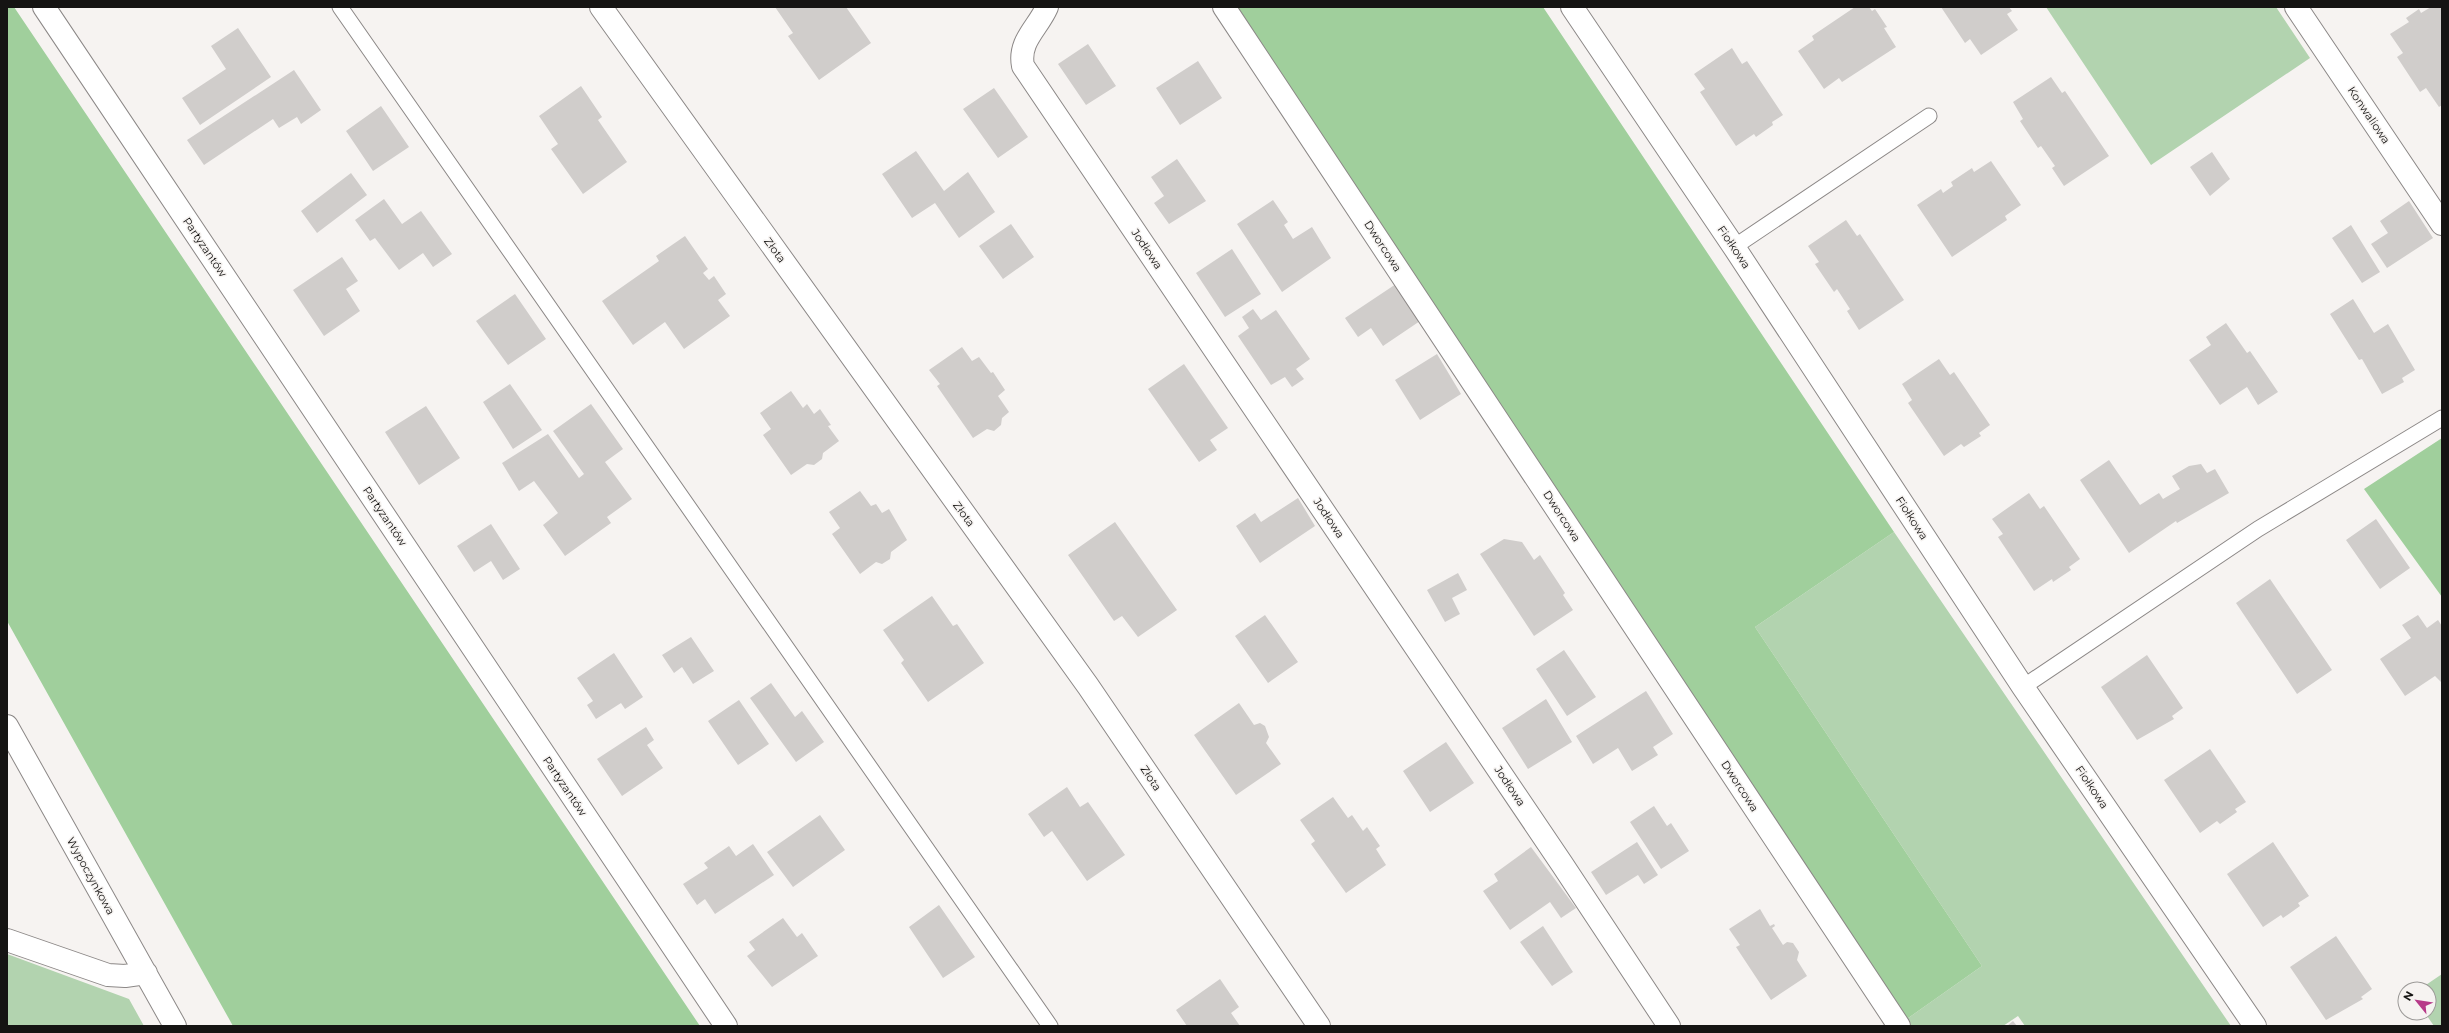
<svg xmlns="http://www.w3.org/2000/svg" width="2449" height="1033" viewBox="0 0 2449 1033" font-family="Montserrat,sans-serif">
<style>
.green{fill:#b2d3af}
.forest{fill:#a0cf9c}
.building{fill:#d0cdcb}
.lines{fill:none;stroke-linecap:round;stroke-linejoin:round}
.lane-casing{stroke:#8c8887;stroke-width:17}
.street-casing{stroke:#8c8887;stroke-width:24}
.lane{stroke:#fff;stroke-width:15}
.street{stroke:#fff;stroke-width:22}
.labels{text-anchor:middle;stroke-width:3;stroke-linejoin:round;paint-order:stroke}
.street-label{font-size:11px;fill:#151413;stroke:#f6f3f1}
</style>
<rect width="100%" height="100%" fill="#f6f3f1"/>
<path class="green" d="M 2046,7 L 2276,7 L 2310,58 L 2151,165 Z
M 1894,532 L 2231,1026 L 2025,1026 L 2018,1016 L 2003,1026 L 1907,1026 L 1904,1021 L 1982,966 L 1755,627 Z
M 7,954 L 129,999 L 144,1026 L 7,1026 Z
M 2442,974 L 2442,1026 L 2434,1026 L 2425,1013 L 2429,1013 L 2429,989 L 2420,989 Z"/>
<path class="forest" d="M 7,7 L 14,7 L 700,1026 L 233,1026 L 7,621 Z
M 1235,7 L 1543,7 L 1894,532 L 1755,627 L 1982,966 L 1904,1021 Z
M 2442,438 L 2442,597 L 2364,489 Z"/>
<path class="building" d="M 775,7 L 846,7 L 871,43 L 819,80 L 788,36 L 793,33 Z
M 1855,7 L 1869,7 L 1872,11 L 1875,9 L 1887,27 L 1884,28 L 1896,47 L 1842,82 L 1839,78 L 1824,89 L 1798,51 L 1814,40 L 1812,36 Z
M 1941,7 L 2009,7 L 2012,11 L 2007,14 L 2018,30 L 1981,55 L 1970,39 L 1965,43 Z
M 2431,7 L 2442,7 L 2442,105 L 2439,107 L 2426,88 L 2420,92 L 2397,57 L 2403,53 L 2390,34 L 2409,22 L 2406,18 L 2419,9 L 2421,13 Z
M 238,28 L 271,77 L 200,125 L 182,98 L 226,69 L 211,46 Z
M 1088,44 L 1116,86 L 1086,105 L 1058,64 Z
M 1732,48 L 1742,64 L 1747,61 L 1783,115 L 1772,122 L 1773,125 L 1756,137 L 1754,134 L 1736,146 L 1700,92 L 1705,89 L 1694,74 Z
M 1198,61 L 1222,98 L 1180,125 L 1156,88 Z
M 294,70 L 321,110 L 301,124 L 297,117 L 279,128 L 273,119 L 204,165 L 187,140 Z
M 2051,77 L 2062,93 L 2065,91 L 2109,156 L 2064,186 L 2052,168 L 2055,166 L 2041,146 L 2038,148 L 2020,121 L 2023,119 L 2013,102 Z
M 581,86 L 602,117 L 598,120 L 627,162 L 583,194 L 551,149 L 558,144 L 539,116 Z
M 994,88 L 1028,137 L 998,158 L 963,109 Z
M 381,106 L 409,147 L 373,171 L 346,131 Z
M 916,151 L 944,191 L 968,172 L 995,212 L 959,238 L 935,203 L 912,218 L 882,174 Z
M 2212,152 L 2230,179 L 2210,196 L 2190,167 Z
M 1177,159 L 1206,201 L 1169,224 L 1154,203 L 1164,196 L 1151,177 Z
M 1991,161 L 2021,205 L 2005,216 L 2007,220 L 1952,257 L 1917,205 L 1941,189 L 1943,193 L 1953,186 L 1951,182 L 1972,168 L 1974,172 Z
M 351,173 L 367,195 L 317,233 L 301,211 Z
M 384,199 L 402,224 L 421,211 L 452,254 L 433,267 L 423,253 L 399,270 L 375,238 L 370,241 L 355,220 Z
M 1273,200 L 1288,222 L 1284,225 L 1293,239 L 1312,227 L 1331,258 L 1282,292 L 1237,224 Z
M 2409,201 L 2433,238 L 2387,268 L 2371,244 L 2388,233 L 2380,221 Z
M 1846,220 L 1857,236 L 1860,234 L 1904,300 L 1859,330 L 1847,311 L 1850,309 L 1837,289 L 1834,292 L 1815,264 L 1819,262 L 1808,246 Z
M 1011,224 L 1034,257 L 1003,279 L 979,246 Z
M 2351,225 L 2380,272 L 2362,283 L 2332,238 Z
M 685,236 L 708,269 L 703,273 L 709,280 L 714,276 L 726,294 L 718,300 L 730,316 L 684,349 L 665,322 L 633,345 L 602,301 L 659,261 L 656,256 Z
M 1232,249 L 1261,294 L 1225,317 L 1196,273 Z
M 342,257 L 358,281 L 346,289 L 360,311 L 324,336 L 293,290 Z
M 1399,282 L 1423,319 L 1383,346 L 1371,328 L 1358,337 L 1345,318 Z
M 515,294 L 546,339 L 508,365 L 476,321 Z
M 2353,299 L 2374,333 L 2388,324 L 2415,370 L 2402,378 L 2404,382 L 2382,394 L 2362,359 L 2359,360 L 2330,314 Z
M 1253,309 L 1261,320 L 1276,310 L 1310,359 L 1296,369 L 1304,379 L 1292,387 L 1285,377 L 1271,385 L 1238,336 L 1249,328 L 1242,317 Z
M 2226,323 L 2247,353 L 2250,351 L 2278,392 L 2258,405 L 2247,387 L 2220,405 L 2189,360 L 2211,345 L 2206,337 Z
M 962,347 L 972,361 L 979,357 L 991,373 L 993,372 L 1005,390 L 998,396 L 1009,412 L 1002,418 L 1001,425 L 994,431 L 987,429 L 973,438 L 937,386 L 940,384 L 929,370 Z
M 1437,354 L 1461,394 L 1420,420 L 1395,380 Z
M 1939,359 L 1950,375 L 1954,372 L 1990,425 L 1979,433 L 1981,436 L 1964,447 L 1961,444 L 1944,456 L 1908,403 L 1912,400 L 1902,384 Z
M 1184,364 L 1228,428 L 1210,440 L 1217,450 L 1199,462 L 1148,389 Z
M 510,384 L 542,430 L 513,449 L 483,402 Z
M 791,391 L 803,408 L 807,404 L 814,414 L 820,409 L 831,425 L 828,426 L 839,441 L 823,453 L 822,459 L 814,465 L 807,464 L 791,475 L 763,435 L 771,429 L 760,413 Z
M 591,404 L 623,449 L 605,462 L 632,499 L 607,517 L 611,523 L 565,556 L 543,525 L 558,513 L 534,481 L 519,491 L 502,463 L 548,434 L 579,478 L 584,474 L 553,431 Z
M 426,406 L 460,458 L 419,485 L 385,432 Z
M 2109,460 L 2140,505 L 2159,493 L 2163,499 L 2180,489 L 2172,476 L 2189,466 L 2201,464 L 2207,473 L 2215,469 L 2229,493 L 2177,523 L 2176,521 L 2129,553 L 2080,480 Z
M 860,491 L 871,506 L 876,504 L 882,513 L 889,509 L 907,540 L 891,552 L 890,559 L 882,564 L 876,562 L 860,574 L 832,534 L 840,528 L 829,512 Z
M 2029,493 L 2040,509 L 2044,506 L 2080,559 L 2069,567 L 2071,570 L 2053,582 L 2052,579 L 2034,591 L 1998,537 L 2003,534 L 1992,519 Z
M 1298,498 L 1315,526 L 1260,563 L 1236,526 L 1255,513 L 1261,522 Z
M 2376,519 L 2410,568 L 2380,589 L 2346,540 Z
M 1115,522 L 1177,610 L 1138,637 L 1122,616 L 1114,621 L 1068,555 Z
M 491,524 L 520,569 L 503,580 L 491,561 L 474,572 L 457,546 Z
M 1504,539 L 1522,542 L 1534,560 L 1540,555 L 1565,593 L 1563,595 L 1573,610 L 1534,636 L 1480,554 Z
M 1458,573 L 1467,590 L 1452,598 L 1460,614 L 1445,622 L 1427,590 Z
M 2270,579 L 2332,670 L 2297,694 L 2236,603 Z
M 932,596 L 953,626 L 957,624 L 984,663 L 928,702 L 901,663 L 904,660 L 883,630 Z
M 1265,615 L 1298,662 L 1268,683 L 1235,636 Z
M 2418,615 L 2427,628 L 2438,620 L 2442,626 L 2442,683 L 2435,676 L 2405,696 L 2380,659 L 2411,638 L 2402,625 Z
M 691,637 L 714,671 L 693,684 L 682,667 L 674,673 L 662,655 Z
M 1564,650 L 1596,697 L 1567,716 L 1536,669 Z
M 614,653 L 643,697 L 625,709 L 621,703 L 596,719 L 587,705 L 593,701 L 577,678 Z
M 2147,655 L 2183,708 L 2172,716 L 2174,719 L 2137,740 L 2101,687 Z
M 771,683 L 795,717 L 802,711 L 824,742 L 796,762 L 750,698 Z
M 1646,691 L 1673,734 L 1653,747 L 1658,755 L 1632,771 L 1618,748 L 1593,764 L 1576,736 Z
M 1546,699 L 1572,742 L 1528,769 L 1502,728 Z
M 739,700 L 769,744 L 738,765 L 708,721 Z
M 1239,703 L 1254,725 L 1260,723 L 1265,726 L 1269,737 L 1266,743 L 1281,764 L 1236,795 L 1194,735 Z
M 646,727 L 654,740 L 647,745 L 663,768 L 622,796 L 597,759 Z
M 1446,742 L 1474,783 L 1430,812 L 1403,771 Z
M 2210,749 L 2246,802 L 2235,809 L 2237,812 L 2220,824 L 2217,821 L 2200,833 L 2164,780 Z
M 1067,787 L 1080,807 L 1088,802 L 1125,855 L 1087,881 L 1052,831 L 1044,837 L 1028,814 Z
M 1333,797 L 1348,818 L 1352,815 L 1363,831 L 1367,827 L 1380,846 L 1376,849 L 1386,865 L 1346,893 L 1311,844 L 1315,841 L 1300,820 Z
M 1654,806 L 1667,826 L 1671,823 L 1689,851 L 1661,869 L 1630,822 Z
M 820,815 L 845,850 L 793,887 L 767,852 Z
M 1637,842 L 1658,875 L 1644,884 L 1638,875 L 1606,895 L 1591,872 Z
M 2273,842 L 2309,896 L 2298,903 L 2300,906 L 2283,918 L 2281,915 L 2263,927 L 2227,874 Z
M 753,844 L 774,875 L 715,914 L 705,899 L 697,905 L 683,884 L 708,868 L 704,863 L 729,846 L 736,856 Z
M 1531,847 L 1576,908 L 1561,918 L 1550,902 L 1510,930 L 1483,891 L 1498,881 L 1494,874 Z
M 939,905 L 975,957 L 943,978 L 909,927 Z
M 1760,909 L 1770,926 L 1774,924 L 1775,926 L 1772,928 L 1783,945 L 1787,942 L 1793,943 L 1799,952 L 1797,960 L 1807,976 L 1771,1000 L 1736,947 L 1740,945 L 1729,929 Z
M 783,918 L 797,937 L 802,933 L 818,956 L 772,987 L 747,956 L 755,950 L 749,942 Z
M 1543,926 L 1573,972 L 1552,986 L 1520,942 Z
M 2336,936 L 2372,989 L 2361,997 L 2363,999 L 2326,1020 L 2290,967 Z
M 1220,979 L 1239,1007 L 1231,1013 L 1240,1026 L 1187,1026 L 1176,1010 Z
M 2013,1021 L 2017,1026 L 2007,1026 Z"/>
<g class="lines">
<defs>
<path id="lane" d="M 340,7 L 1050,1026
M 1734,247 L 1929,116
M 2023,687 L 2258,529 L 2442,418"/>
<path id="street" d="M 44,7 L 726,1026
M 601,7 L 1088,686 L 1319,1026
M 1047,7 C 1038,28 1018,41 1023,66 L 1562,864 L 1669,1026
M 1224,7 L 1899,1026
M 1572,7 L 1734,247 L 2023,687 L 2255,1026
M 2296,7 L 2442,224
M 7,726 L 175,1026
M 7,940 L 108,975 L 125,976 L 146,973"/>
</defs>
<use href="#lane" class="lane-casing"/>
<use href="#street" class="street-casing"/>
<use href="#lane" class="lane"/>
<use href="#street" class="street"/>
</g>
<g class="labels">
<g class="street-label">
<text transform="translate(2369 115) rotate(56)" y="4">Konwaliowa</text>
<text transform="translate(1383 246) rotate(57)" y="4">Dworcowa</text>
<text transform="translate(205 247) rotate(56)" y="4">Partyzantów</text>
<text transform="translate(1734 247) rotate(56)" y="4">Fiołkowa</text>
<text transform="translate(1147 249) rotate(56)" y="4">Jodłowa</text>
<text transform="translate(775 250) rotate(54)" y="4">Złota</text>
<text transform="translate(964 514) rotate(54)" y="4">Złota</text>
<text transform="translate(385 516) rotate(56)" y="4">Partyzantów</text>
<text transform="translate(1562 516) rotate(57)" y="4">Dworcowa</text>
<text transform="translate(1329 518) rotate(56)" y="4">Jodłowa</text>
<text transform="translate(1912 518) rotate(57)" y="4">Fiołkowa</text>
<text transform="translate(1151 778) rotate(56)" y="4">Złota</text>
<text transform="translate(565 786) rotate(56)" y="4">Partyzantów</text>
<text transform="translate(1510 786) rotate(56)" y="4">Jodłowa</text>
<text transform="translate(1740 786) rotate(57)" y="4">Dworcowa</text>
<text transform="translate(2092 787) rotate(56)" y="4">Fiołkowa</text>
<text transform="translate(91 876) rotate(61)" y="4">Wypoczynkowa</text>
</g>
</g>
<rect width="2449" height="1033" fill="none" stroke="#151413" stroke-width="16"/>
<g transform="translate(2417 1001) rotate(300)"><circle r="19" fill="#f6f3f1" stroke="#9c9a98"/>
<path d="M0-3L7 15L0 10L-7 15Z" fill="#b73a89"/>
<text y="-6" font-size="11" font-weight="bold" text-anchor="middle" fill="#151413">N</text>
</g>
</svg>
